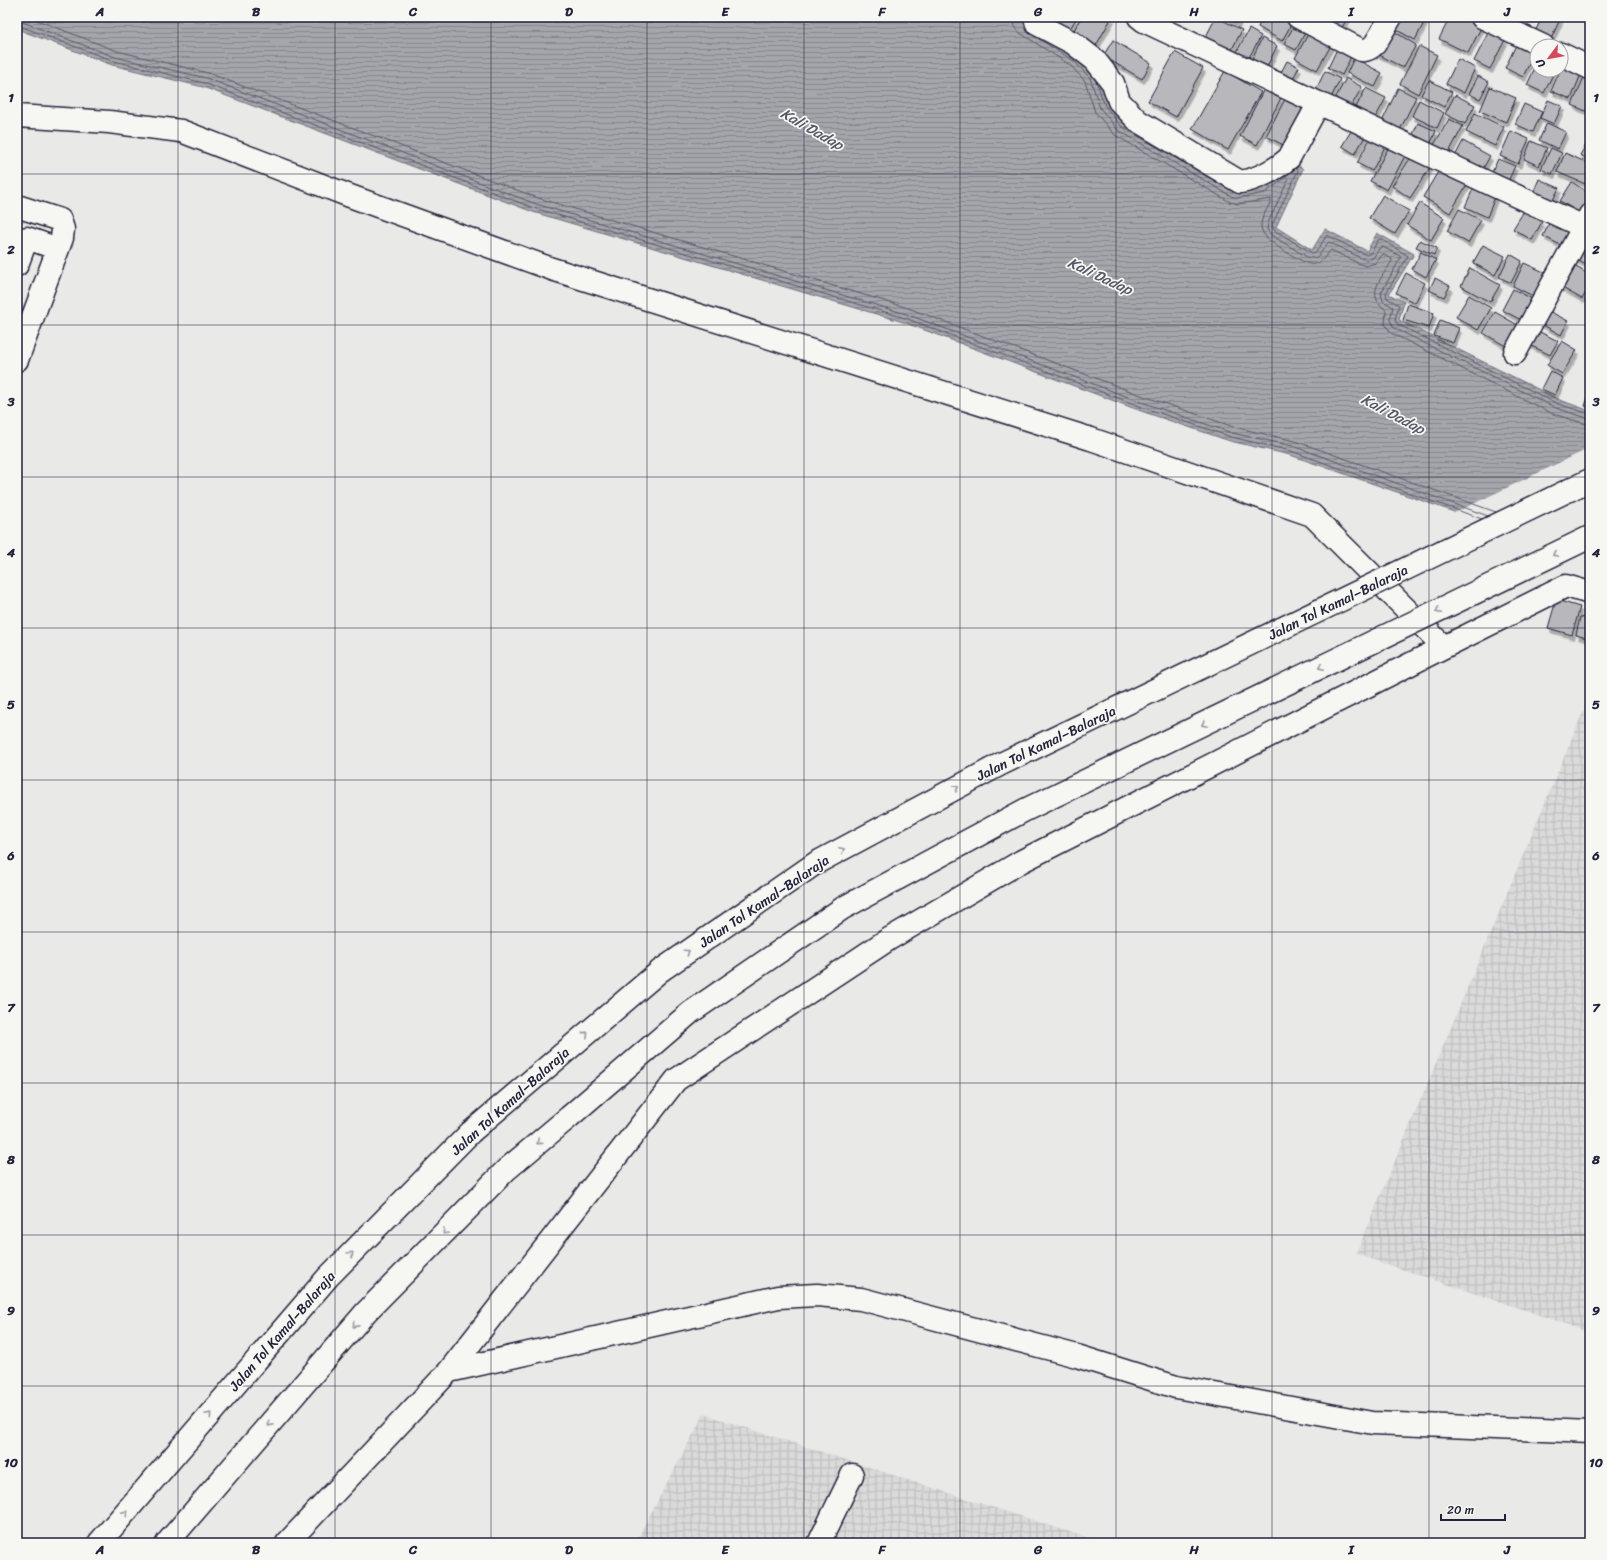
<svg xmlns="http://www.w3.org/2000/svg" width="1607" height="1560" viewBox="0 0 1607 1560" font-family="Sriracha,sans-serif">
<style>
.industrial{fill:url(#industrial-grid)}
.water{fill:url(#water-rules);stroke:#71717f}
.pier{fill:#e9e9e7}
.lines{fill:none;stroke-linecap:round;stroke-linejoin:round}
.shore{stroke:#565668;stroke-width:1}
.building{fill:#b8b8bc;stroke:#22223b;filter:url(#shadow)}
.minor-casing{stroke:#22223b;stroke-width:25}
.highway-casing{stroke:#22223b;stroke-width:25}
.minor{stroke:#f6f6f2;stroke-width:22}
.highway{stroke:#f6f6f2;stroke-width:22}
.highway-bridge-casing{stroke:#22223b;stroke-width:25;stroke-linecap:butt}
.highway-bridge{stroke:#f6f6f2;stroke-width:22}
.oneway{stroke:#9797a0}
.grid{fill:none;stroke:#22223b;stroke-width:1;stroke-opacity:0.55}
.labels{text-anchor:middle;stroke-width:3.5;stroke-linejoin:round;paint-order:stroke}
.street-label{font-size:14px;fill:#22223b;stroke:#f6f6f2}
.water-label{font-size:15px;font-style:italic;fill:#565668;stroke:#f6f6f2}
.neatline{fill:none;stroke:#22223b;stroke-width:1.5}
.grid-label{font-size:13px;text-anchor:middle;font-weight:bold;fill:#22223b}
</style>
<defs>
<pattern id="industrial-grid" width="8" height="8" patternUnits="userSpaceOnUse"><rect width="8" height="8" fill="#dadada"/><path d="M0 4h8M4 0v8" fill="none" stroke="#bbbbbc"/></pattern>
<pattern id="water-rules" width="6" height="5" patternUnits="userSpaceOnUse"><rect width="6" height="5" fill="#a5a5ac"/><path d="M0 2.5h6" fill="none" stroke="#86868d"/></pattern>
<filter id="shadow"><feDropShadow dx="2.5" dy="4.5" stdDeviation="0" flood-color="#0004"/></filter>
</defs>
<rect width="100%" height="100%" fill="#e9e9e7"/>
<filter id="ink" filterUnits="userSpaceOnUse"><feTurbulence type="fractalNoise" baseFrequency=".025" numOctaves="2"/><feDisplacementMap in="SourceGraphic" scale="8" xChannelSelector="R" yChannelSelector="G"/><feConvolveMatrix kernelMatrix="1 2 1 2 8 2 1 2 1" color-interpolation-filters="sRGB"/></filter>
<g filter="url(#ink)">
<path class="industrial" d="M 1590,695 L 1590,1332 L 1356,1254 Z
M 704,1414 L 1104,1543 L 635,1543 Z"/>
<path class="water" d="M 17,17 L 1028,17 L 1098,73 L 1108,104 L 1124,123 L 1236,189 L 1292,160 L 1303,169 L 1276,227 L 1312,250 L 1325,229 L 1367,251 L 1377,233 L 1414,254 L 1389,294 L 1404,302 L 1399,320 L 1560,400 L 1590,411 L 1590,564 L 1446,509 L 1290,455 L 1230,441 L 1141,411 L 903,322 L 533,212 L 203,87 L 112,65 L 17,29 Z"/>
<path class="pier" d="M 1590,448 L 1590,566 L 1452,514 Z"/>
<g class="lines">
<path class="shore" d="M 29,17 L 117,51 L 208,73 L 538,198 L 908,308 L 1146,397 L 1234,427 L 1295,441 L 1496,512
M 1013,17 L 1015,27 L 1020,33 L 1070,65 L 1085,81 L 1095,112 L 1115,135 L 1230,202 L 1238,204 L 1271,199 L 1271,201 C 1268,208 1262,216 1261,224 C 1259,240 1292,255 1304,262 C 1319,269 1323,258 1331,250 L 1360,264 L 1366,266 L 1376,263 L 1383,254 L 1392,259 L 1392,261 C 1382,278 1364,294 1386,310 L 1385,324 L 1391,333 L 1553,414 L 1590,425
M 17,20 L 115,57 L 206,78 L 536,204 L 906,314 L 1144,403 L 1232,433 L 1293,446 L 1488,516
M 17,25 L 114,61 L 204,83 L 534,208 L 905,318 L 1142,407 L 1231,437 L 1291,451 L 1482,519
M 1039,39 L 1074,61 L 1090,78 L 1100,108 L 1118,130 L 1231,196 L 1237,198 L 1265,193 L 1285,178 L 1287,178 L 1288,180 L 1268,223 L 1267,229 L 1271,235 L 1307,257 C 1320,262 1322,248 1329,242 L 1363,259 L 1368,260 L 1373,258 L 1381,246 L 1400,256 L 1400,259 L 1381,293 L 1383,301 L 1393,307 L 1390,320 L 1394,328 L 1556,408 L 1590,419
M 1096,81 L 1105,106 L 1121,126 L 1225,187
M 1296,168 L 1298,171 L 1272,225 L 1274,230 L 1312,253 L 1316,252 L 1327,235 L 1366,255 L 1371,253 L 1378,240 L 1381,239 L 1408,256 L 1386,293 L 1387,298 L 1399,305 L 1395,319 L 1397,324 L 1558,404 L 1590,414"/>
</g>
<path class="building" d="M 1042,17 L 1077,17 L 1068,32 Z
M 1081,17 L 1112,17 L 1093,51 L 1070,38 Z
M 1216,17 L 1242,30 L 1228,57 L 1202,44 Z
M 1225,17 L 1240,17 L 1237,23 Z
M 1263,17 L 1285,17 L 1293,21 L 1282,41 L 1258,27 Z
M 1324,17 L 1348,17 L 1340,31 L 1322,20 Z
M 1402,17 L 1427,17 L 1415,40 L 1395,29 Z
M 1450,17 L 1470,17 L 1483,24 L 1468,53 L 1439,39 Z
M 1493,17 L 1520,17 L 1515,27 Z
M 1542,17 L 1561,17 L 1550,41 L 1534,34 Z
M 1296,22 L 1308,27 L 1296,50 L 1284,44 Z
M 1312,27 L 1334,40 L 1317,70 L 1295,58 Z
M 1249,29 L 1261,36 L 1247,61 L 1235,55 Z
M 1390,29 L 1416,45 L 1403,68 L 1376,53 Z
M 1489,31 L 1505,40 L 1490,69 L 1474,61 Z
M 1262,38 L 1277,46 L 1264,73 L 1249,65 Z
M 1113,40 L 1151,63 L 1142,79 L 1103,56 Z
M 1517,43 L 1535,51 L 1523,77 L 1505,68 Z
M 1419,46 L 1437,55 L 1418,94 L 1400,84 Z
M 1337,49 L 1351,57 L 1342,75 L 1328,68 Z
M 1175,52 L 1203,68 L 1176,117 L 1148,101 Z
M 1354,58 L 1382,73 L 1375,87 L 1347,73 Z
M 1458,59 L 1475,68 L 1464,93 L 1446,84 Z
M 1287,61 L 1299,67 L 1289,86 L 1277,80 Z
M 1537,63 L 1537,70 L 1555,70 L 1544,93 L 1527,85 Z
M 1562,66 L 1581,74 L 1571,99 L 1551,91 Z
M 1225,71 L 1261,92 L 1228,150 L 1192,129 Z
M 1325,71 L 1340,79 L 1329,102 L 1314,94 Z
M 1585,75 L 1590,77 L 1590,108 L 1588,112 L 1572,105 Z
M 1478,76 L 1489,82 L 1480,99 L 1469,94 Z
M 1346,78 L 1362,87 L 1348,112 L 1333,103 Z
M 1429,80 L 1452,92 L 1444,107 L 1421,95 Z
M 1490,87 L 1516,98 L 1506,122 L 1480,111 Z
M 1366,88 L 1386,98 L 1372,124 L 1353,113 Z
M 1398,88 L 1416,97 L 1396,138 L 1378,130 Z
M 1264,89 L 1281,98 L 1257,145 L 1240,136 Z
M 1455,95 L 1475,105 L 1465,124 L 1445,114 Z
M 1285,99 L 1306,111 L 1287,147 L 1266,136 Z
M 1419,100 L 1444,113 L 1437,128 L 1412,116 Z
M 1548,100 L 1562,106 L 1554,124 L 1540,118 Z
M 1524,104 L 1542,112 L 1533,132 L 1515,124 Z
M 1475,113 L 1504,127 L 1495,146 L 1466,132 Z
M 1449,119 L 1463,126 L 1446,158 L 1431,150 Z
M 1418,123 L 1436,131 L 1427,151 L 1409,143 Z
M 1547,123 L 1566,132 L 1558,149 L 1539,140 Z
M 1354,126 L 1367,133 L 1355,154 L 1342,146 Z
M 1511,131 L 1529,139 L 1518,164 L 1500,156 Z
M 1373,133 L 1388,141 L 1372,171 L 1357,163 Z
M 1463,141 L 1490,156 L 1479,176 L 1452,162 Z
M 1531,141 L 1547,148 L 1539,166 L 1524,159 Z
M 1390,145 L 1406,154 L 1387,190 L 1370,181 Z
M 1586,145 L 1590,147 L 1590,160 L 1580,155 Z
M 1551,148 L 1562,153 L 1552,174 L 1541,169 Z
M 1565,153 L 1590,164 L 1590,186 L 1557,172 Z
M 1413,154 L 1431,166 L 1410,198 L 1392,186 Z
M 1498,159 L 1515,166 L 1505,188 L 1488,181 Z
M 1442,165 L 1469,181 L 1450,213 L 1423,197 Z
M 1539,179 L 1559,188 L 1550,206 L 1531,198 Z
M 1476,182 L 1497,192 L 1487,217 L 1465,207 Z
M 1572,182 L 1590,194 L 1590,203 L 1583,215 L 1560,201 Z
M 1383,195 L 1409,211 L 1395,234 L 1369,218 Z
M 1420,203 L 1444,218 L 1431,240 L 1407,225 Z
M 1459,209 L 1481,220 L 1468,243 L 1447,231 Z
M 1524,211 L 1542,222 L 1532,240 L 1513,229 Z
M 1553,215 L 1576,227 L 1566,248 L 1543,236 Z
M 1590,226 L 1590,267 L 1573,258 Z
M 1420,240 L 1437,248 L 1434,255 L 1416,247 Z
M 1483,245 L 1505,256 L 1495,275 L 1473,263 Z
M 1421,252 L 1436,260 L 1426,277 L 1412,269 Z
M 1510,254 L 1522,261 L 1511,283 L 1499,277 Z
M 1524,263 L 1546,273 L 1535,297 L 1513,286 Z
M 1569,263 L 1590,275 L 1590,286 L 1582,299 L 1557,285 Z
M 1470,268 L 1500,285 L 1490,302 L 1461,286 Z
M 1406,273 L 1425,283 L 1415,303 L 1396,293 Z
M 1435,278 L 1450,286 L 1444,297 L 1429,290 Z
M 1513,289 L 1538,302 L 1527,323 L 1502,310 Z
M 1469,295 L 1491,308 L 1478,330 L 1456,317 Z
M 1408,304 L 1434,313 L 1429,328 L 1403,320 Z
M 1545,309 L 1568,321 L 1561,335 L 1538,322 Z
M 1495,312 L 1523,328 L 1511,349 L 1483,333 Z
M 1440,320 L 1459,328 L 1453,343 L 1434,336 Z
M 1532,328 L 1558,341 L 1550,355 L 1524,342 Z
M 1562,341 L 1577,350 L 1562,374 L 1547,365 Z
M 1550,371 L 1563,378 L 1555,395 L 1541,389 Z
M 1590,392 L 1590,408 L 1585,406 Z
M 1556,600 L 1580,607 L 1572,635 L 1548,628 Z
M 1580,617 L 1590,619 L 1590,639 L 1576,635 Z"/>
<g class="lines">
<defs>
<path id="minor" d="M 1037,17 L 1036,21 L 1037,24 L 1073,43 L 1095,60 L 1113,83 L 1119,101 L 1138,121 L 1240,182 C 1256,180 1277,169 1289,158 L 1319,103
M 1139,17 L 1144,21 L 1497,187 L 1584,227
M 1298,17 L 1361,50 C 1367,51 1371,48 1375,44 L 1391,17
M 1482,17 L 1543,46
M 1561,54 L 1590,68
M 17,116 L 109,122 L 181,131 L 350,196 L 552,269 L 1091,439 L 1312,515 L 1444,647 L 1566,586 L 1590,593
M 17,206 L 60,220 L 63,229 L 62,238 L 17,360
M 17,265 L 27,238 L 58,249
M 1515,353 L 1590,215
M 449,1371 L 778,1297 L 817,1295 L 861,1299 L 1077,1356 L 1176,1387 L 1373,1423 L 1590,1432
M 287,1543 L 449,1371 L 676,1080 L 889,939 L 1022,861 L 1444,647
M 819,1543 L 852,1475"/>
<path id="highway" d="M 99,1543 L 328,1277 L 471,1132
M 167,1543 L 366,1312 L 506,1170 L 569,1117"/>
</defs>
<use href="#minor" class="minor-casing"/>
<use href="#highway" class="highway-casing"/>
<use href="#minor" class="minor"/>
<use href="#highway" class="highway"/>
<defs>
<path id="highway-bridge" d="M 569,1117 L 691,1012 L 843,908 L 1025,810 L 1590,537
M 471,1132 L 660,971 L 816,863 L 1001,764 L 1590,480"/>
</defs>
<use href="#highway-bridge" class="highway-bridge-casing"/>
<use href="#highway-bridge" class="highway-bridge"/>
</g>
<defs><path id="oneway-chevron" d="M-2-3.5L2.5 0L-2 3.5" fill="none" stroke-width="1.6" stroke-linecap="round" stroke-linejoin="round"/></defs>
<g class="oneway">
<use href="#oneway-chevron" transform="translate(1555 554) rotate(154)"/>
<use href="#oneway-chevron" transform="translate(1438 611) rotate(154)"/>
<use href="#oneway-chevron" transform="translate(1321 667) rotate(154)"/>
<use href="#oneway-chevron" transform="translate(1204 724) rotate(154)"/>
<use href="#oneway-chevron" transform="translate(956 788) rotate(-28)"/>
<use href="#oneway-chevron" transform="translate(842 850) rotate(-28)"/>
<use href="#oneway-chevron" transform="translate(687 952) rotate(-34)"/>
<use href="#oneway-chevron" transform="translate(586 1034) rotate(-41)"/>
<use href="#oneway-chevron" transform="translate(539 1142) rotate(140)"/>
<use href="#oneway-chevron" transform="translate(445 1232) rotate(135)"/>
<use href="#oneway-chevron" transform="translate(351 1254) rotate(-45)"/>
<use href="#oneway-chevron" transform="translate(355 1325) rotate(131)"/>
<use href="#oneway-chevron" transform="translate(209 1415) rotate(-49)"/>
<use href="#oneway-chevron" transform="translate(270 1424) rotate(131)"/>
<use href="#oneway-chevron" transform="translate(125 1513) rotate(-49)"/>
</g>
</g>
<path class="grid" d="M 178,17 L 178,1543M 335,17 L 335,1543M 491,17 L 491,1543M 647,17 L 647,1543M 804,17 L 804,1543M 960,17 L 960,1543M 1116,17 L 1116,1543M 1272,17 L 1272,1543M 1429,17 L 1429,1543M 17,174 L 1590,174M 17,325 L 1590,325M 17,477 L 1590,477M 17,628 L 1590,628M 17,780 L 1590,780M 17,932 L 1590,932M 17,1083 L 1590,1083M 17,1235 L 1590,1235M 17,1386 L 1590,1386"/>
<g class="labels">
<g class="street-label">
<text transform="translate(1338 602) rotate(-26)" y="5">Jalan Tol Kamal–Balaraja</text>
<text transform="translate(1046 743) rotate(-26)" y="5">Jalan Tol Kamal–Balaraja</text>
<text transform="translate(764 901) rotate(-34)" y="5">Jalan Tol Kamal–Balaraja</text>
<text transform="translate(510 1101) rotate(-42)" y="5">Jalan Tol Kamal–Balaraja</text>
<text transform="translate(282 1331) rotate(-49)" y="5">Jalan Tol Kamal–Balaraja</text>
</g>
<g class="water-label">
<text transform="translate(812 129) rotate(30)" y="5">Kali Dadap</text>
<text transform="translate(1100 276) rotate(25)" y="5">Kali Dadap</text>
<text transform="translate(1393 414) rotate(28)" y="5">Kali Dadap</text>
</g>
</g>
<rect width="1607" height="1560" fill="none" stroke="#f6f6f2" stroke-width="44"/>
<g transform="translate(1549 58) rotate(238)"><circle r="19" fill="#f6f6f2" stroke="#a1a1a9"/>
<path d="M0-3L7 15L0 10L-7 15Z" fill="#d1495b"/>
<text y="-6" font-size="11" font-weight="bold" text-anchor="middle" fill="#22223b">U</text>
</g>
<path d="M1441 1514v6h64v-6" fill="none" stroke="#22223b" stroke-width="2"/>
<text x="1447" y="1514" font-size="12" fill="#22223b" stroke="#f6f6f2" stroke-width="3" paint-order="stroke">20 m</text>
<rect x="22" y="22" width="1563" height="1516" class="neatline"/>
<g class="grid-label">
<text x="100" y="16">A</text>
<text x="256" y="16">B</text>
<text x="413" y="16">C</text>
<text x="569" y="16">D</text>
<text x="725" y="16">E</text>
<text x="882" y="16">F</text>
<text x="1038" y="16">G</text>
<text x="1194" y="16">H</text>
<text x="1351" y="16">I</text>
<text x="1507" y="16">J</text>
<text x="11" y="102">1</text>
<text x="1596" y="102">1</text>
<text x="11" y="254">2</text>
<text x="1596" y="254">2</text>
<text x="11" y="406">3</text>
<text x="1596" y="406">3</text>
<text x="11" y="557">4</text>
<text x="1596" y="557">4</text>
<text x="11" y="709">5</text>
<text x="1596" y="709">5</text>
<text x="11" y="860">6</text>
<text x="1596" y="860">6</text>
<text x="11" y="1012">7</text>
<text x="1596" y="1012">7</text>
<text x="11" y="1164">8</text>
<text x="1596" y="1164">8</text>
<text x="11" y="1315">9</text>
<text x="1596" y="1315">9</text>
<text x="11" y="1467">10</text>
<text x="1596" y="1467">10</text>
<text x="100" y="1554">A</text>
<text x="256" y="1554">B</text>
<text x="413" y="1554">C</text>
<text x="569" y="1554">D</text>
<text x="725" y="1554">E</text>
<text x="882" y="1554">F</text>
<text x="1038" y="1554">G</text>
<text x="1194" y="1554">H</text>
<text x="1351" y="1554">I</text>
<text x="1507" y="1554">J</text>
</g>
</svg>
